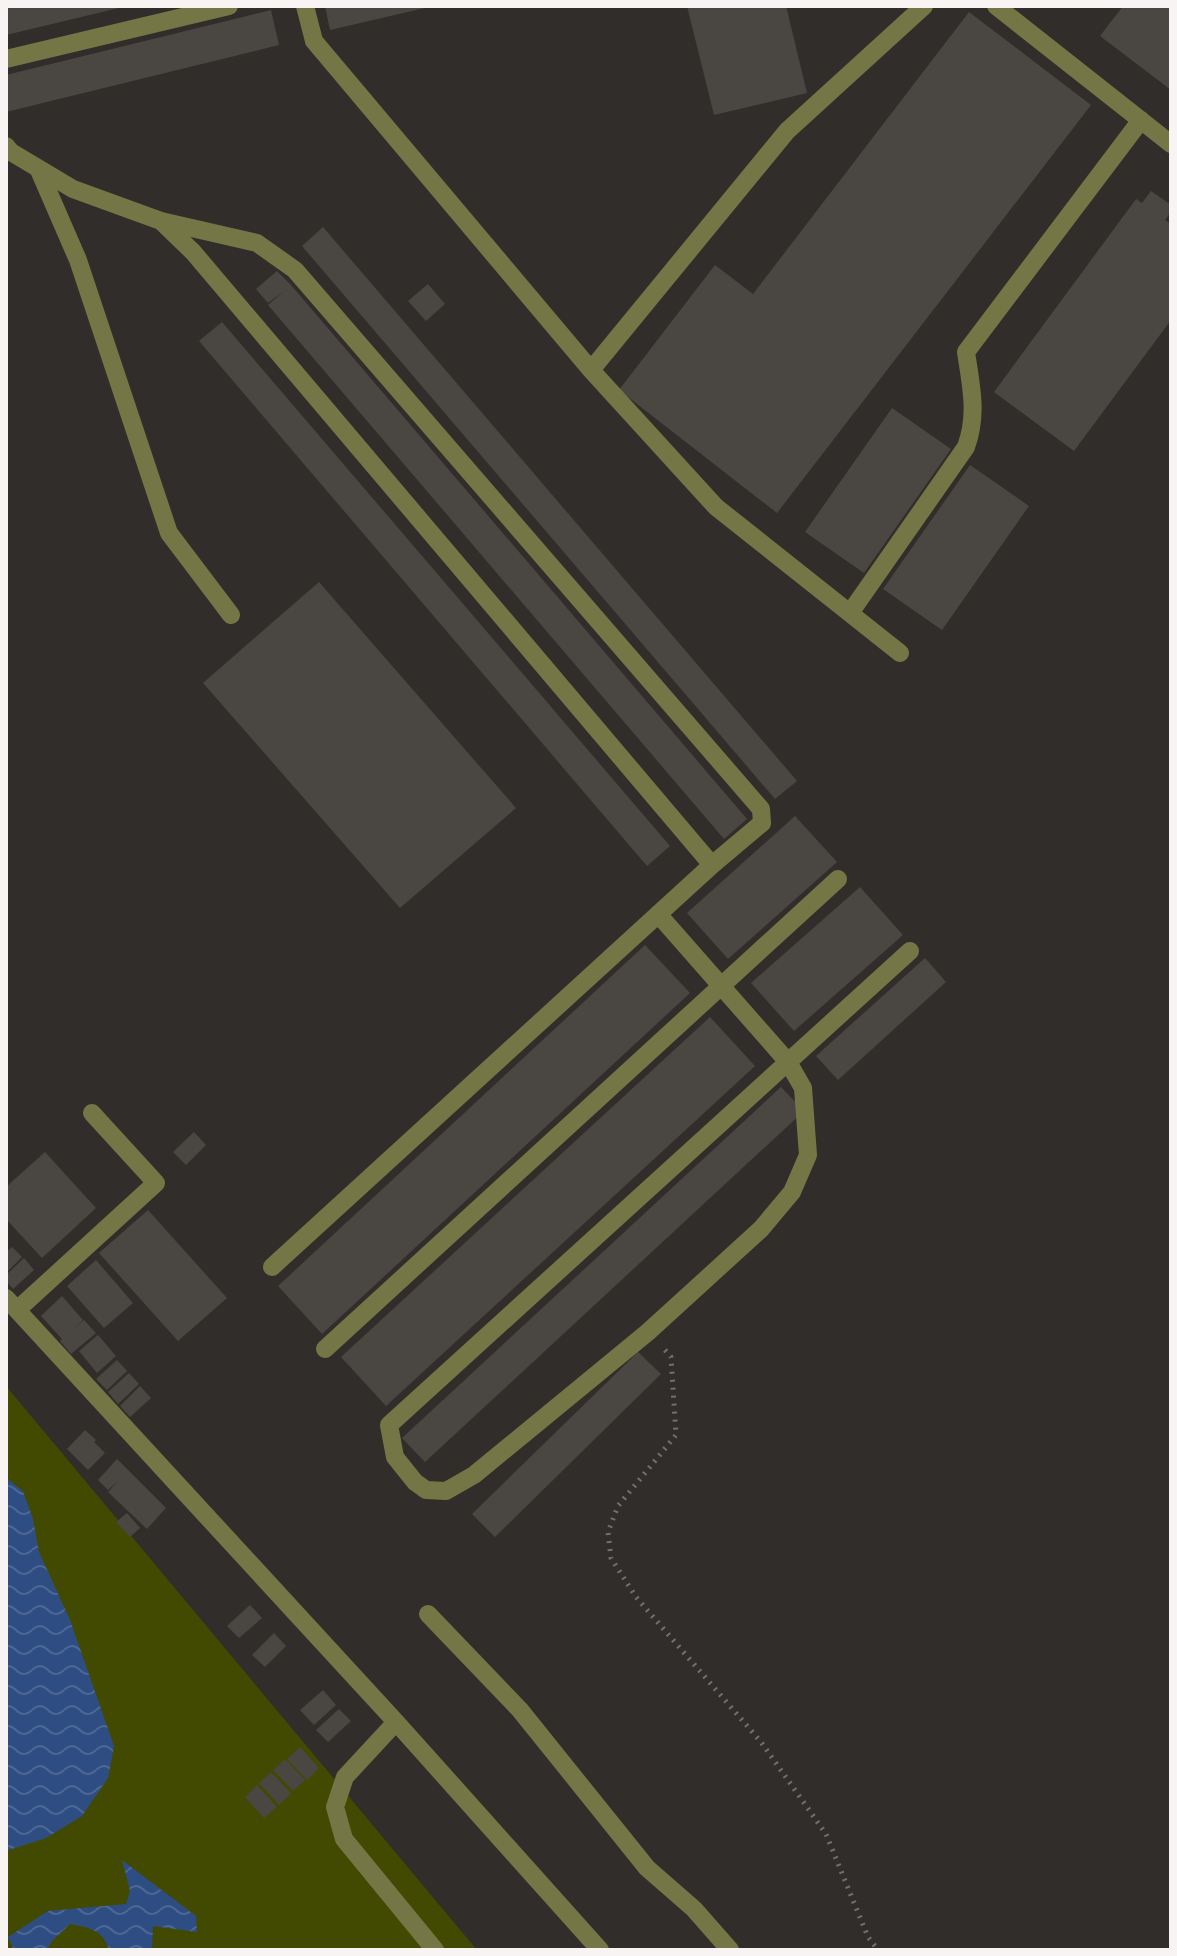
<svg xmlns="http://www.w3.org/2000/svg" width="1177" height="1956" viewBox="0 0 1177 1956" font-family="Mulish,sans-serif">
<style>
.green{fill:#424900}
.water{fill:url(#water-waves)}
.building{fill:#4a4743}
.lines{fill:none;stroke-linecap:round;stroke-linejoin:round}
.path{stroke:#736f6d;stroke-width:5;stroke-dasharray:2 6;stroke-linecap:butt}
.service{stroke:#747745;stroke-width:18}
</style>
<defs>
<pattern id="water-waves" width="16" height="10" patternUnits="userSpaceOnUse" patternTransform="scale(2)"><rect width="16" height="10" fill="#2e4d83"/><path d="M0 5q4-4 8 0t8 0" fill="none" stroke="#4d6795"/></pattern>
</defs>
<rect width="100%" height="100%" fill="#312d2b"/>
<path class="green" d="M 6,1386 L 477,1950 L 6,1950 Z"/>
<path class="water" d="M 6,1478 L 23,1491 L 33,1519 L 39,1552 L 70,1620 L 114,1746 L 108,1778 L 82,1816 L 46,1838 L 6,1851 Z
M 122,1860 L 196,1916 L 197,1932 L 153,1926 L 152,1950 L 109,1950 C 103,1929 89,1928 70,1924 L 52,1941 L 47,1950 L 14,1950 L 8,1937 L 48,1911 L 126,1904 L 130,1891 Z"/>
<path class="building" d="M 6,6 L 123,6 L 123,7 L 6,35 Z
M 325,6 L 429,6 L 429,7 L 330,30 Z
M 687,6 L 786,6 L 807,93 L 714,115 Z
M 1123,6 L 1171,6 L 1171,90 L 1100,36 Z
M 271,10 L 279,45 L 6,112 L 6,75 Z
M 969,12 L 1091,105 L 777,513 L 619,390 L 715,265 L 753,294 Z
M 1151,191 L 1171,205 L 1171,212 L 1165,220 L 1171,224 L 1171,320 L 1074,451 L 994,392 L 1136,199 L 1142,203 Z
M 323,227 L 797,781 L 775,799 L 302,246 Z
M 277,271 L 291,285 L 747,819 L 724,839 L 268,305 L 284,291 L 268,303 L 256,289 Z
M 428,284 L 445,304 L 426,321 L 408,301 Z
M 222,322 L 670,846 L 647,866 L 199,341 Z
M 892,408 L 951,449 L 864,573 L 805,532 Z
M 970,465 L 1029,506 L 942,630 L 883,589 Z
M 319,582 L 516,808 L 400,908 L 203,683 Z
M 795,816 L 837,862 L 728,959 L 687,913 Z
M 860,887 L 903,935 L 794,1031 L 751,983 Z
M 645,945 L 690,993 L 322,1334 L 278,1286 Z
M 925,958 L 946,982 L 838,1080 L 816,1056 Z
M 710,1017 L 755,1066 L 386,1406 L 341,1357 Z
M 781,1087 L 804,1111 L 425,1462 L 402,1438 Z
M 194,1132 L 206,1145 L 186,1165 L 173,1152 Z
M 45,1152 L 96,1208 L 42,1258 L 6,1219 L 6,1187 Z
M 148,1210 L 227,1298 L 178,1341 L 99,1253 Z
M 12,1247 L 22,1257 L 6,1273 L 6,1252 Z
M 24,1258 L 34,1270 L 13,1289 L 6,1281 L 6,1275 Z
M 96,1260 L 133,1303 L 104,1328 L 67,1286 Z
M 62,1296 L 83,1320 L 72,1331 L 84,1320 L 96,1333 L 71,1354 L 60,1341 L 62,1339 L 41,1316 Z
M 98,1335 L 116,1356 L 97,1373 L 79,1351 Z
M 638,1352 L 661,1374 L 495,1537 L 472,1514 Z
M 117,1360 L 127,1371 L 107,1390 L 96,1379 Z
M 129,1373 L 139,1384 L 118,1404 L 108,1392 Z
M 140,1386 L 151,1398 L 130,1417 L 120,1406 Z
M 85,1430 L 96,1440 L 94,1442 L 105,1453 L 88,1470 L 67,1449 Z
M 117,1459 L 166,1508 L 147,1529 L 108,1492 L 118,1481 L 108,1490 L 98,1480 Z
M 127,1513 L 140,1528 L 130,1537 L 116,1522 Z
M 250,1605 L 262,1618 L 239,1638 L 227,1626 Z
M 274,1633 L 286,1646 L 265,1667 L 252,1655 Z
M 323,1690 L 336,1705 L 314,1725 L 300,1710 Z
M 339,1709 L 351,1721 L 328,1742 L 316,1730 Z
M 300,1747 L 319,1768 L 307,1780 L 287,1759 Z
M 285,1759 L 305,1780 L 293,1791 L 273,1770 Z
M 271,1772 L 291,1793 L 279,1805 L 259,1783 Z
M 257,1785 L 277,1807 L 264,1818 L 245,1797 Z"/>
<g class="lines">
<path class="path" d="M 665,1350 L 671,1357 L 676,1435 L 618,1506 L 608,1532 L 611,1558 L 636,1597 L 761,1742 L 826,1834 L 868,1937 L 878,1950"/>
<path class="service" d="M 305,6 L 314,41 L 591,370 L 716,507 L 900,653
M 996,6 L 1171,144
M 6,59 L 229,6
M 6,146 L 11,152 L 73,189 L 161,221 L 193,252 L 712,865
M 38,168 L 78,260 L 169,533 L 231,615
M 161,221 L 257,243 L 295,270 L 761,809 L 762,823 L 712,865 L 272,1267
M 591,370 L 787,131 L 924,6
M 850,613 L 966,447 C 978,414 971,386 966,352 L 1141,120
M 658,914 L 788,1062 L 803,1088 L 808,1155 L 792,1192 L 761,1229 L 648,1332 L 474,1475 L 446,1491 L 426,1490 L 415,1482 L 395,1457 L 389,1425 L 910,951
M 6,1298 L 396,1722 L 600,1950
M 17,1310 L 156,1183 L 92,1113
M 325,1349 L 838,879
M 428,1614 L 520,1710 L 647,1868 L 694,1909 L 730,1950
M 396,1722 L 345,1777 L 335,1807 L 344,1839 L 435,1950"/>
</g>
<rect width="1177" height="1956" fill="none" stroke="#f7f4f3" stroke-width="16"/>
</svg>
